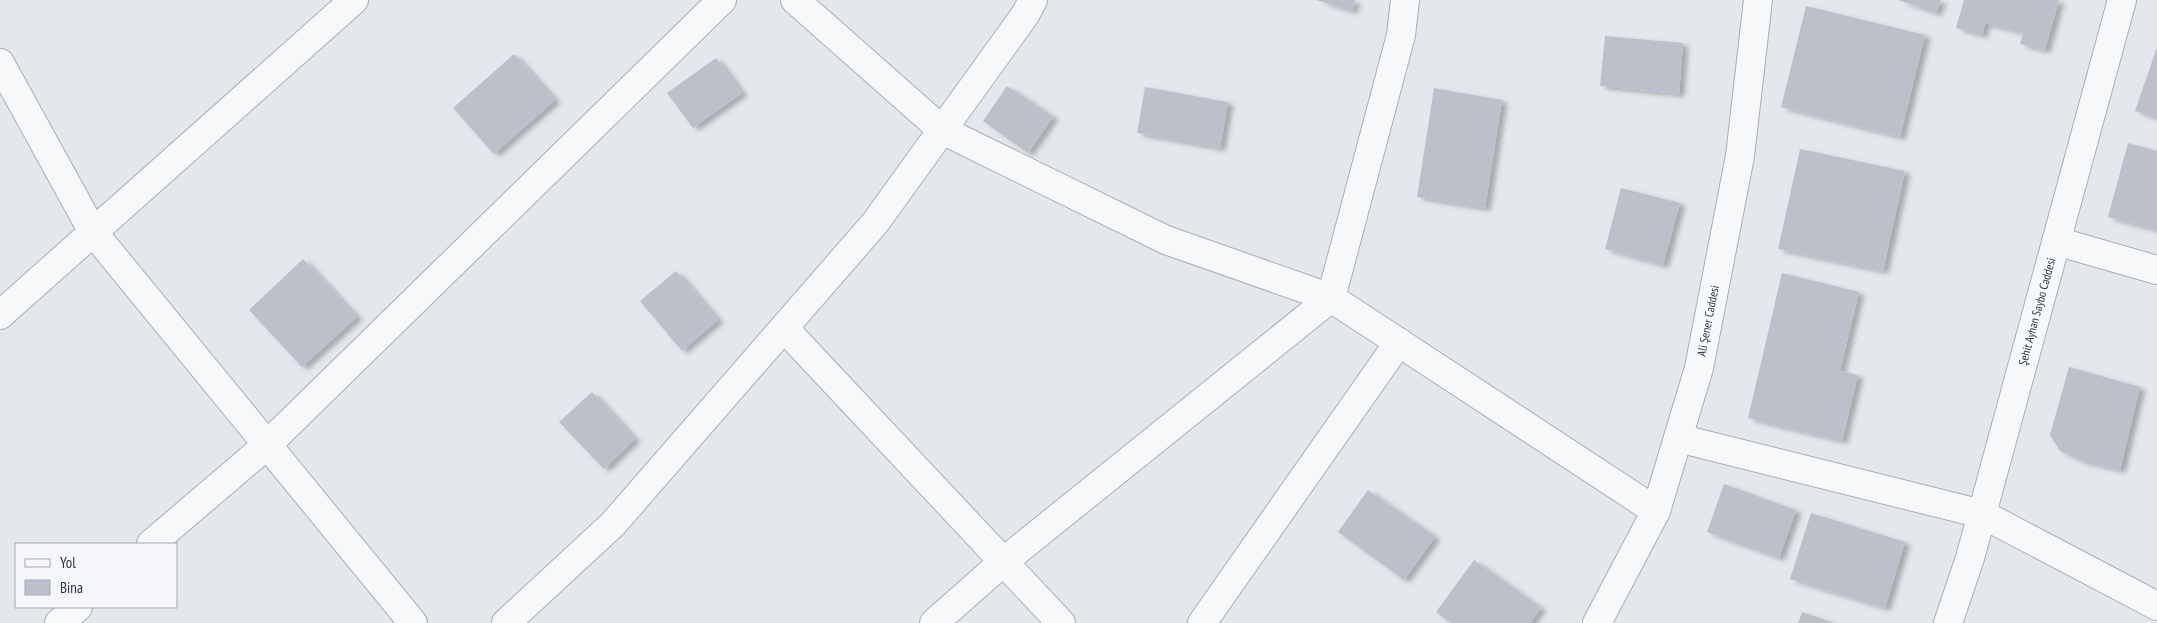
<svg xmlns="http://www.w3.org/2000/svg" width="2157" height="623" viewBox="0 0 2157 623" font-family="'PT Sans Narrow',sans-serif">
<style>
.building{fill:#bbc0ca;filter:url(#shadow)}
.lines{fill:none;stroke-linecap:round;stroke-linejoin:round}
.minor-casing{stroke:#a9aeb7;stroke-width:30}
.minor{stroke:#f7f8fa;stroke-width:28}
.labels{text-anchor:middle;stroke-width:4;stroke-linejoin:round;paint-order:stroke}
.street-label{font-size:12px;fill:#2b3445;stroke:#f4f6f9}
</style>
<defs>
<filter id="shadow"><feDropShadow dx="5.5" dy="3" stdDeviation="2.5" flood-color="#0004"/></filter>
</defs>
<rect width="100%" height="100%" fill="#e4e7ec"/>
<path class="building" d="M 1316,0 L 1355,0 L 1352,11 Z
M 1898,0 L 1941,0 L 1936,13 Z
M 1964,0 L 2059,0 L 2045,50 L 2020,44 L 2023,33 L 1985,23 L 1982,35 L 1956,28 Z
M 1806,6 L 1925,35 L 1900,137 L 1781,107 Z
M 1605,36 L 1683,43 L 1679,94 L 1600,86 Z
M 2157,47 L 2157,118 L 2135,111 Z
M 514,54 L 555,100 L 494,154 L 453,108 Z
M 716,58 L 742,93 L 693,128 L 667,93 Z
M 1007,86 L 1053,117 L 1028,153 L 983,121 Z
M 1145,87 L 1228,102 L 1220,148 L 1137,133 Z
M 1434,88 L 1502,100 L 1485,208 L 1417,197 Z
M 2128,143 L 2157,151 L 2157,230 L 2108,217 Z
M 1800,149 L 1905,171 L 1883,271 L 1778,249 Z
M 1621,188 L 1680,203 L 1663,265 L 1605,249 Z
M 303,259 L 357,317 L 302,367 L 249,310 Z
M 676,271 L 718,320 L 682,351 L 640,301 Z
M 1782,273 L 1859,292 L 1840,371 L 1858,375 L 1842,441 L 1748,418 Z
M 2069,367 L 2140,387 L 2120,470 L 2082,461 L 2060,451 L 2050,435 Z
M 592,392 L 635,439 L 604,469 L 559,422 Z
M 1724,484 L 1796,510 L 1779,558 L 1707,532 Z
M 1368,490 L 1435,537 L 1404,580 L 1338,532 Z
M 1811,513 L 1905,542 L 1885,608 L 1790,579 Z
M 1474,560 L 1541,608 L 1530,623 L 1451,623 L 1436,612 Z
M 1802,612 L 1834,623 L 1798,623 Z"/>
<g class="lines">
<defs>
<g id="minor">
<path d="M 795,0 L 942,130 L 1166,240 L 1331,298 L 1656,511"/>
<path d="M 0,63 L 93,232 L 413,623"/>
<path d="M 2056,241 L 2157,270"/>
<path d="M 0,315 L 354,0"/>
<path d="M 784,328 L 1061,623"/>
<path d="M 1678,438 L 1982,514 L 2157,606"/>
<path d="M 151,544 L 267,445 L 722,0"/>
<path d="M 59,623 L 78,607"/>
<path d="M 506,623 L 613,524 L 875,223 L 1025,15 L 1033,0"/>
<path d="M 934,623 L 1003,562 L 1331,298 L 1401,35 L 1405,0"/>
<path d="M 1202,623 L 1399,342"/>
<path id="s1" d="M 1597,623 L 1656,511 L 1699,368 L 1740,156 L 1758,0"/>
<path id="s2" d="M 1948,623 L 1970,558 L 2122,0"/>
</g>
</defs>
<use href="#minor" class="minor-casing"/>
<use href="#minor" class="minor"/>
</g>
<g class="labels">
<g class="street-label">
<text dy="4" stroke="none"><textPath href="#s2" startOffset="324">Şehit Ayhan Saybo Caddesi</textPath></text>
<text dy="4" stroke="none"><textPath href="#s1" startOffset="324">Ali Şener Caddesi</textPath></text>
</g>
</g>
<rect x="15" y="543" width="162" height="65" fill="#f4f6f9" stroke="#a4a8b1"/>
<rect x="25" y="559" width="25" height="8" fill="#f7f8fa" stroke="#a4a8b1"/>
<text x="60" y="568" font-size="15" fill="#2b3445">Yol</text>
<rect x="25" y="580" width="25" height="15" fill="#bbc0ca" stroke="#a4a8b1"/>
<text x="60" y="593" font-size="15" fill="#2b3445">Bina</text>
</svg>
